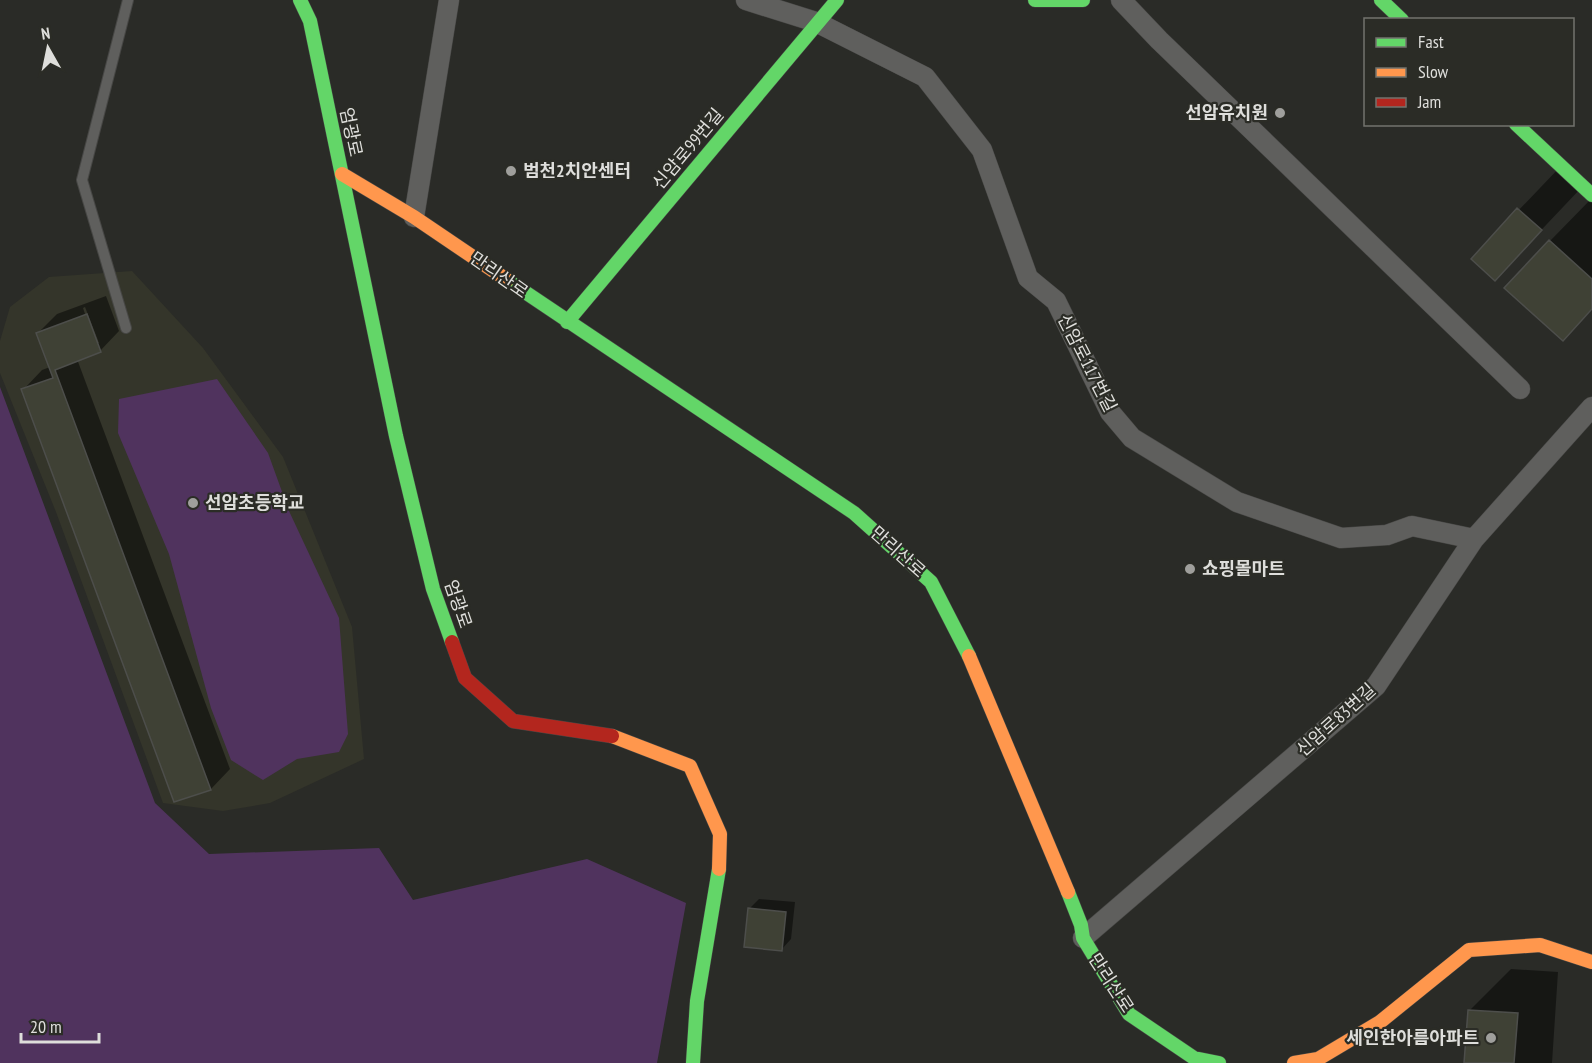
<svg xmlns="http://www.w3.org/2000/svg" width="1592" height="1063" viewBox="0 0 1592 1063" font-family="'PT Sans Narrow','Noto Sans KR',sans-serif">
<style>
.built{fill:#34352a}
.green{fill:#50335e}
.shadow{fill:#0007;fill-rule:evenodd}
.building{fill:#3f4135;stroke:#4d4e4b;stroke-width:1.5}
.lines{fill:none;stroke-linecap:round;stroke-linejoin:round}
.lane-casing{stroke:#474745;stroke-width:12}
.street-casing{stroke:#474745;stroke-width:21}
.fast-casing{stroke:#474745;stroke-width:15}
.slow-casing{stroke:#474745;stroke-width:15}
.jam-casing{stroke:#474745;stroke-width:15}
.lane{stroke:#5f5f5d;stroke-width:10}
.street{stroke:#5f5f5d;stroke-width:20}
.fast{stroke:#63d668;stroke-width:14}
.slow{stroke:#ff974d;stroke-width:14}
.jam{stroke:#b3261e;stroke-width:14}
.poi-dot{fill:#9f9f9c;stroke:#2b2c26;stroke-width:2}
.labels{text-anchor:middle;stroke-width:4.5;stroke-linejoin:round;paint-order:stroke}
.poi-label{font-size:18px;font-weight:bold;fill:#dededb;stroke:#2b2c26;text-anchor:start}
.street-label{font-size:18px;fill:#dededb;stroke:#2b2c26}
</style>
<rect width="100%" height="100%" fill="#2a2b27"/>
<path class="built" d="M 132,271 L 203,348 L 283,457 L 352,627 L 364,759 L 270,803 L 223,811 L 163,803 L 56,512 L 0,373 L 0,341 L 10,307 L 49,277 Z"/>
<path class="green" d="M 217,379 L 268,453 L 289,511 L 339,618 L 348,734 L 339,752 L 297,759 L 263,780 L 231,760 L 211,708 L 169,554 L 118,433 L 119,399 Z
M 0,387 L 155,803 L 209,854 L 379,848 L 413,900 L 587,859 L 686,903 L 657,1063 L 0,1063 Z"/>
<path class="shadow" d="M 1560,167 L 1582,187 L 1495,279 L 1473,258 Z
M 1592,198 L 1592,310 L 1563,339 L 1550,241 Z
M 106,296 L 119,331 L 100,351 L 77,359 L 230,769 L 211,789 L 175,800 L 23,390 L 42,370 L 50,367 L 38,333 L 57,314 ZM 85,307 L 99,343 L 95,343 L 83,308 Z
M 759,899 L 795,902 L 791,939 L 782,949 L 749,909 Z
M 1511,969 L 1558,972 L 1552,1063 L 1466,1063 L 1469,1011 Z"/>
<path class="building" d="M 1517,208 L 1542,230 L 1495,281 L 1471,259 Z
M 1549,240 L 1592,279 L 1592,309 L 1563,341 L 1504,288 Z
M 87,314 L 101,352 L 55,370 L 211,790 L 174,802 L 21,389 L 53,378 L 36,333 Z
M 748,908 L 786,912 L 782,951 L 744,947 Z
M 1468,1010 L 1518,1013 L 1514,1063 L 1464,1063 Z"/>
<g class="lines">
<defs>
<path id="lane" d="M 126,328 L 82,180 L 128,0"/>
<path id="street" d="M 746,0 L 816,22 L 925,77 L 982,150 L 1028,278 L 1056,301 L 1110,412 L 1132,438 L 1237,502 L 1341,538 L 1387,535 L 1412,526 L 1474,539
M 1121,0 L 1159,40 L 1520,389
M 414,217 L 449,0
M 1083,938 L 1376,686 L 1474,539 L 1592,407"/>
<path id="fast" d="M 300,0 L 310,21 L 396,436 L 433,589 L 452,642
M 1035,0 L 1083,0
M 1381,0 L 1402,20
M 1516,124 L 1592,195
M 507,280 L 854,513 L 931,582 L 969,656
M 567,322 L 837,0
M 1068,892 L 1081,925 L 1083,938 L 1129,1014 L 1194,1058 L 1219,1063
M 693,1063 L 697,1001 L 719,869"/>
<path id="slow" d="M 342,174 L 414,217 L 507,280
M 969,656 L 1068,892
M 612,736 L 690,766 L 720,834 L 719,869
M 1294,1063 L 1318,1059 L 1380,1022 L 1469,950 L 1540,945 L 1592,962"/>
<path id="jam" d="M 452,642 L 465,678 L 513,721 L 612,736"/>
</defs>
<use href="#lane" class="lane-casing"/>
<use href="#street" class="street-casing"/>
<use href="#fast" class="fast-casing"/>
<use href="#slow" class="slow-casing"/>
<use href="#jam" class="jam-casing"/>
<use href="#lane" class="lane"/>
<use href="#street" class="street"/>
<use href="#fast" class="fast"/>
<use href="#slow" class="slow"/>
<use href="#jam" class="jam"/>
</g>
<g class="poi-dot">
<circle cx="1280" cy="113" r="6"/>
<circle cx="511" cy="171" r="6"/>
<circle cx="193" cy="503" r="6"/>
<circle cx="1190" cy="569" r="6"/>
<circle cx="1491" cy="1038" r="6"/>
</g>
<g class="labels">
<g class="poi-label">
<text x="1268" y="119" text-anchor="end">선암유치원</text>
<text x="523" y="177">범천2치안센터</text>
<text x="205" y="509">선암초등학교</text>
<text x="1202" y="575">쇼핑몰마트</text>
<text x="1479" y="1044" text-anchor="end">세인한아름아파트</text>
</g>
<g class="street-label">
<text transform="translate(351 132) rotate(78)" y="6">엄광로</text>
<text transform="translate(688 149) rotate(-50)" y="6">신암로99번길</text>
<text transform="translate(499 275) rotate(35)" y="6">만리산로</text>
<text transform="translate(1087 363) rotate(63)" y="6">신암로117번길</text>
<text transform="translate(898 552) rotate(42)" y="6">만리산로</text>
<text transform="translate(458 604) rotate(71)" y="6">엄광로</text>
<text transform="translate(1336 720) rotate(-42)" y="6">신암로83번길</text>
<text transform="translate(1111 983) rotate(57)" y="6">만리산로</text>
</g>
</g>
<rect x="1364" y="18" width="210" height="108" fill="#2b2c26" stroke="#73736e" stroke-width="1.5"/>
<rect x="1376" y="38" width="30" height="9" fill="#63d668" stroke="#73736e" stroke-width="1.5"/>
<text x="1418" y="48" font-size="18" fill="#dededb">Fast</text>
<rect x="1376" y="68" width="30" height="9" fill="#ff974d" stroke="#73736e" stroke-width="1.5"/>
<text x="1418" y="78" font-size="18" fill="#dededb">Slow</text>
<rect x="1376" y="98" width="30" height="9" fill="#b3261e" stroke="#73736e" stroke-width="1.5"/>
<text x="1418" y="108" font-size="18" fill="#dededb">Jam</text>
<g transform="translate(48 48) rotate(351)" stroke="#2b2c26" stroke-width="4.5" paint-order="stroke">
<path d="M0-4.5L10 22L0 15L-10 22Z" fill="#dededb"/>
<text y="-9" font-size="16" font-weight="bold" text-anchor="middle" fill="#dededb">N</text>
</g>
<path d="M21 1033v9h78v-9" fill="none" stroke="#dededb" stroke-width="3"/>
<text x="30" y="1033" font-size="18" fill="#dededb" stroke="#2b2c26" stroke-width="4.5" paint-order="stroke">20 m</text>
</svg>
